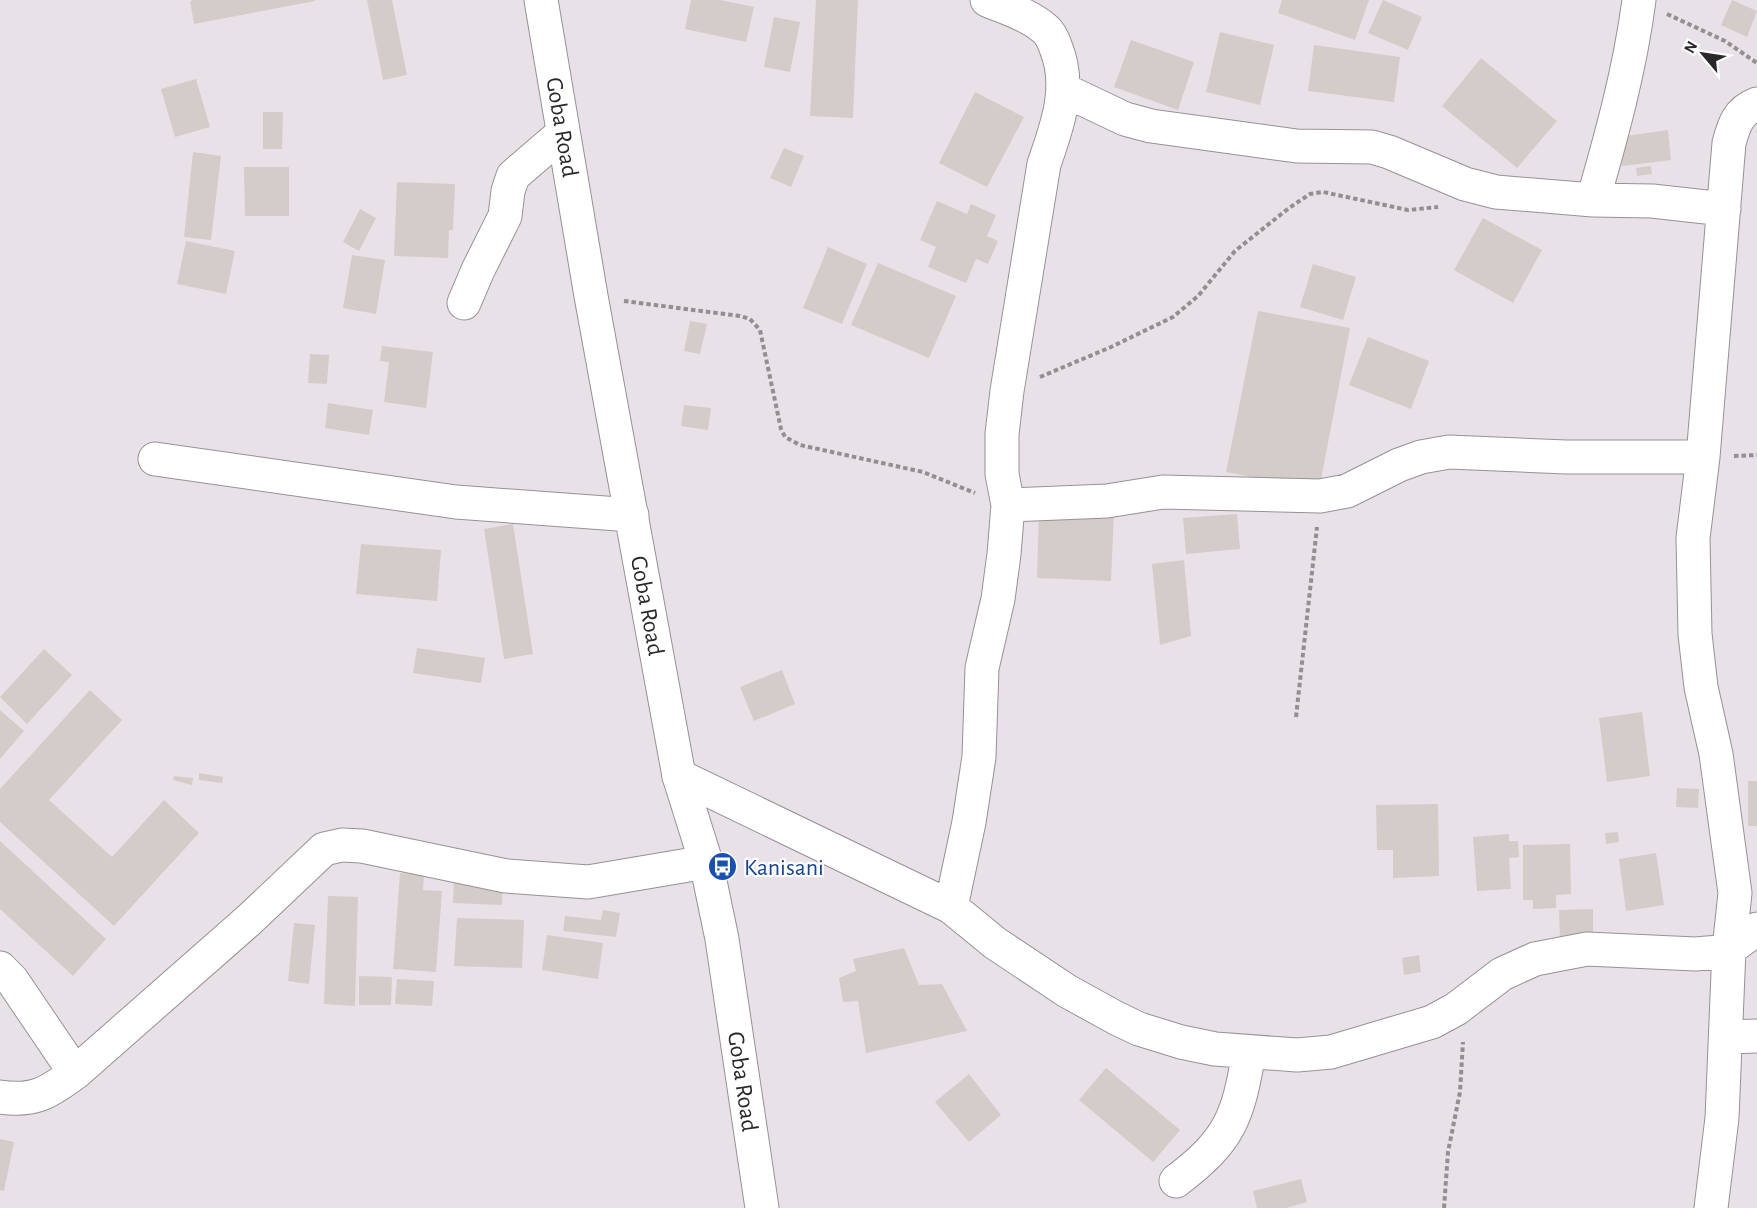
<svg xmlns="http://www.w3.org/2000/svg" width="1757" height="1208" viewBox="0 0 1757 1208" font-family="'Alegreya Sans',sans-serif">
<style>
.building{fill:#d4ccc8}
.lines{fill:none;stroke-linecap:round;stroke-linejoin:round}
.minor-casing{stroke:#979196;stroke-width:35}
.major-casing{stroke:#979196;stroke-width:35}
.path{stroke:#928e92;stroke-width:4;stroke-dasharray:4.5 3;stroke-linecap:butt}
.minor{stroke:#fff;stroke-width:33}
.major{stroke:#fff;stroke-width:33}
.labels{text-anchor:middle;stroke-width:4.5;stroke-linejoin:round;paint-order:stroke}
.street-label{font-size:24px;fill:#2a282a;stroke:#fff}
.transit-label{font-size:24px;fill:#164399;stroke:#fff;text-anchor:start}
</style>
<rect width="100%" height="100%" fill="#e8e2e8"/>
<path class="building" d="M 194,0 L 315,0 L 315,1 L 194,24 L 190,1 Z
M 367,0 L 392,0 L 407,75 L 383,80 Z
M 691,0 L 720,0 L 754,7 L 746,42 L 685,29 Z
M 816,0 L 858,0 L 853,118 L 810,116 Z
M 1282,0 L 1369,0 L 1355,40 L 1278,13 Z
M 1383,0 L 1422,17 L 1408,50 L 1368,33 Z
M 1732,0 L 1757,11 L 1747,37 L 1721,25 Z
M 774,17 L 800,22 L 790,72 L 764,67 Z
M 1220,32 L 1274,45 L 1260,105 L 1206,92 Z
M 1131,40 L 1194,62 L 1178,110 L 1114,87 Z
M 1314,45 L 1400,57 L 1394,102 L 1308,91 Z
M 1481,58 L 1557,121 L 1517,168 L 1442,106 Z
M 196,79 L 210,127 L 175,137 L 161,89 Z
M 975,92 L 1024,117 L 987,187 L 939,163 Z
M 263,112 L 283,112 L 282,149 L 263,149 Z
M 1668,130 L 1671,160 L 1622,166 L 1619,137 Z
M 784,148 L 804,156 L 791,187 L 770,178 Z
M 193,152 L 221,156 L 211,240 L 184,237 Z
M 1651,166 L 1652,174 L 1637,176 L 1636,168 Z
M 244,167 L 289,167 L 289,216 L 245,216 Z
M 397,182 L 455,184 L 453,230 L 449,230 L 448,258 L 394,256 Z
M 937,201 L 967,214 L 971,204 L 996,215 L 987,236 L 998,241 L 988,264 L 976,259 L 966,283 L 928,267 L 936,247 L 920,240 Z
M 360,209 L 376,218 L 359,251 L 343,242 Z
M 1483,218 L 1542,250 L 1513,303 L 1454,270 Z
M 186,241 L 235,251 L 226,294 L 177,284 Z
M 828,247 L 867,264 L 842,324 L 803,308 Z
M 352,255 L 385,260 L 376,314 L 343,308 Z
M 878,263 L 956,296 L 929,358 L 851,325 Z
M 1313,264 L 1356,277 L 1343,320 L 1300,307 Z
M 1258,311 L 1350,328 L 1319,490 L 1226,472 Z
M 690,321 L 707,324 L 700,354 L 684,351 Z
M 1368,337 L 1429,361 L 1411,409 L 1349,385 Z
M 382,346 L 433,352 L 426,408 L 384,402 L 389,362 L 380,361 Z
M 310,354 L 329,355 L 327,384 L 308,383 Z
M 328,403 L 373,410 L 369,435 L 325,428 Z
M 684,405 L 711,408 L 708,430 L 681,426 Z
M 1039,510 L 1114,513 L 1111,581 L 1037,578 Z
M 1237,514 L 1240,549 L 1186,554 L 1183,518 Z
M 513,524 L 533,654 L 504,659 L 484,529 Z
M 361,544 L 441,550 L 437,601 L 356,594 Z
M 1184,560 L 1191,636 L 1160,645 L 1152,564 Z
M 417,648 L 485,658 L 481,683 L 413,673 Z
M 44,649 L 72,675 L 27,724 L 0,697 Z
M 782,670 L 795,704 L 754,721 L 740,687 Z
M 90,690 L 122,720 L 49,800 L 112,857 L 164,800 L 199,833 L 114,926 L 0,822 L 0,789 Z
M 0,710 L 24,731 L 0,759 Z
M 1642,712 L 1650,776 L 1607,782 L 1599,718 Z
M 199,773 L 223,777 L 222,783 L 199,780 Z
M 174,776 L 193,778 L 192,785 L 173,780 Z
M 1748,781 L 1757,781 L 1757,826 L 1748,826 Z
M 1677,788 L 1699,789 L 1698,808 L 1676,807 Z
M 1438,804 L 1439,876 L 1393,878 L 1393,850 L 1377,850 L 1376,805 Z
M 1618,832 L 1619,842 L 1606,844 L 1605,833 Z
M 1509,834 L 1509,841 L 1518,841 L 1519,857 L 1509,858 L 1511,889 L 1477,891 L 1473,837 Z
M 0,841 L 106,939 L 73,976 L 0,909 Z
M 1570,844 L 1571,894 L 1556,895 L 1556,908 L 1533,909 L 1533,900 L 1523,900 L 1523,845 Z
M 1656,853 L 1664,905 L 1626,911 L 1619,859 Z
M 400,873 L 424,875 L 423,890 L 442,891 L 436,972 L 393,969 Z
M 454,876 L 503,877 L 502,905 L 453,903 Z
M 328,896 L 358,897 L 355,1006 L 324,1004 Z
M 1593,909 L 1593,938 L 1560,939 L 1559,910 Z
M 603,910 L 620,913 L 616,937 L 563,931 L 565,916 L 601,920 Z
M 457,918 L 524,920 L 522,968 L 454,966 Z
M 294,923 L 315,925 L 309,984 L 288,981 Z
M 547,935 L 603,943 L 598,979 L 542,970 Z
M 904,948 L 919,985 L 942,984 L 967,1031 L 866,1053 L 858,1001 L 843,1002 L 839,978 L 856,971 L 853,959 Z
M 1419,955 L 1421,972 L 1404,975 L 1402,958 Z
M 359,976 L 392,977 L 391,1005 L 359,1005 Z
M 397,979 L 434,981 L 432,1006 L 395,1004 Z
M 1106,1068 L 1180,1130 L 1153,1162 L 1079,1100 Z
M 969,1074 L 1001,1115 L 969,1142 L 935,1102 Z
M 0,1139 L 14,1142 L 4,1191 L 0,1190 Z
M 1301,1179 L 1307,1202 L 1286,1208 L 1257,1208 L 1253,1191 Z"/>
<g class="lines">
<defs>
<path id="minor" d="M 1064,90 L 1125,119 L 1151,126 L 1297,146 L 1372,147 L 1389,152 L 1465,184 L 1496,192 L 1593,200 L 1652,201 L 1724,209
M 1593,200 C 1612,134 1630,69 1639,0
M 464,303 L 478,270 L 505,216 L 508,191 L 513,176 L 563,133
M 155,459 L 456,502 L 632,515
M 1008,505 L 1107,501 L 1163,492 L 1320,496 L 1347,491 L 1399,465 L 1421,457 L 1449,452 L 1566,457 L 1703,457
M 679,776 L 951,907 L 995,943 L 1067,991 L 1116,1018 L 1139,1029 L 1181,1042 L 1215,1049 L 1297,1055 L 1331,1052 L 1432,1022 L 1456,1009 L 1502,974 L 1535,959 L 1587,949 L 1695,954 L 1720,952 L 1729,949 L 1757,929
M 951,907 L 969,822 L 979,757 L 982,668 L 998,599 L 1004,554 L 1008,505 L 1002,474 L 1002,434 L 1007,391 L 1044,164 C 1057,127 1072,87 1056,48 C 1054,42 1050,33 1045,29 C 1029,15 1006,8 987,0
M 0,968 L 12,980 L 75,1073
M 1726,1037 L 1757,1036
M 0,1097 C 34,1102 48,1093 75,1073 L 249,920 L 324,849 L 342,845 L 362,846 L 506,876 L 588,882 L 706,862
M 1176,1181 C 1230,1140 1238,1118 1249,1052
M 1711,1208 L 1722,1118 L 1729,949 L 1735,893 L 1716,754 L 1701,687 L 1695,634 L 1693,538 L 1703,457 L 1729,143 C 1734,125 1738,111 1757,104"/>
<g id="major">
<path id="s1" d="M 541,0 L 591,296 L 679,776 L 706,862 L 722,939 L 762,1208"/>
</g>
</defs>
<use href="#minor" class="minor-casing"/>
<use href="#major" class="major-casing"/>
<path class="path" d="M 1667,14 L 1725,41 L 1757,63
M 624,301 L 740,316 L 750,319 L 760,330 L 781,429 L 785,437 L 800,445 L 923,472 L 975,493
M 1040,377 L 1111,347 L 1173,317 L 1198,296 L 1235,251 L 1289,208 L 1310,194 L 1323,192 L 1408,210 L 1438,207
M 1734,456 L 1757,455
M 1296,717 L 1317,527
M 1444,1208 L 1448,1152 L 1460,1092 L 1463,1042"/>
<use href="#minor" class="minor"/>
<use href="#major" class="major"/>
</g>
<defs>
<symbol id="bus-disc" viewBox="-11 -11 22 22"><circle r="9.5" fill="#1a4fb4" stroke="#fff"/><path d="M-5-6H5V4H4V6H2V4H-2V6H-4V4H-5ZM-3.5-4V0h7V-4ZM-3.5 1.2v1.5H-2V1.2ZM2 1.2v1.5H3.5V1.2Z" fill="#fff"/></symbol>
</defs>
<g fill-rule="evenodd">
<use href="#bus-disc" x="706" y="850" width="33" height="33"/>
</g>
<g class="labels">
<g class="street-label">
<text dy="8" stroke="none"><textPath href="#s1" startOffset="129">Goba Road</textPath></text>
<text dy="8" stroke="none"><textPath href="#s1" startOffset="615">Goba Road</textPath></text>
<text dy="8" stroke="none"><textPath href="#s1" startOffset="1101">Goba Road</textPath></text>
</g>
<g class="transit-label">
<text x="744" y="875">Kanisani</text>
</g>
</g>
<g transform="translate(1703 54) rotate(299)" stroke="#ffffff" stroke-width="4.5" paint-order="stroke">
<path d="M0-4.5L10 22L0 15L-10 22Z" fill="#2a282a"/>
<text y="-9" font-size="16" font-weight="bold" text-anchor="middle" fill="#2a282a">N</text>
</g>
</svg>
